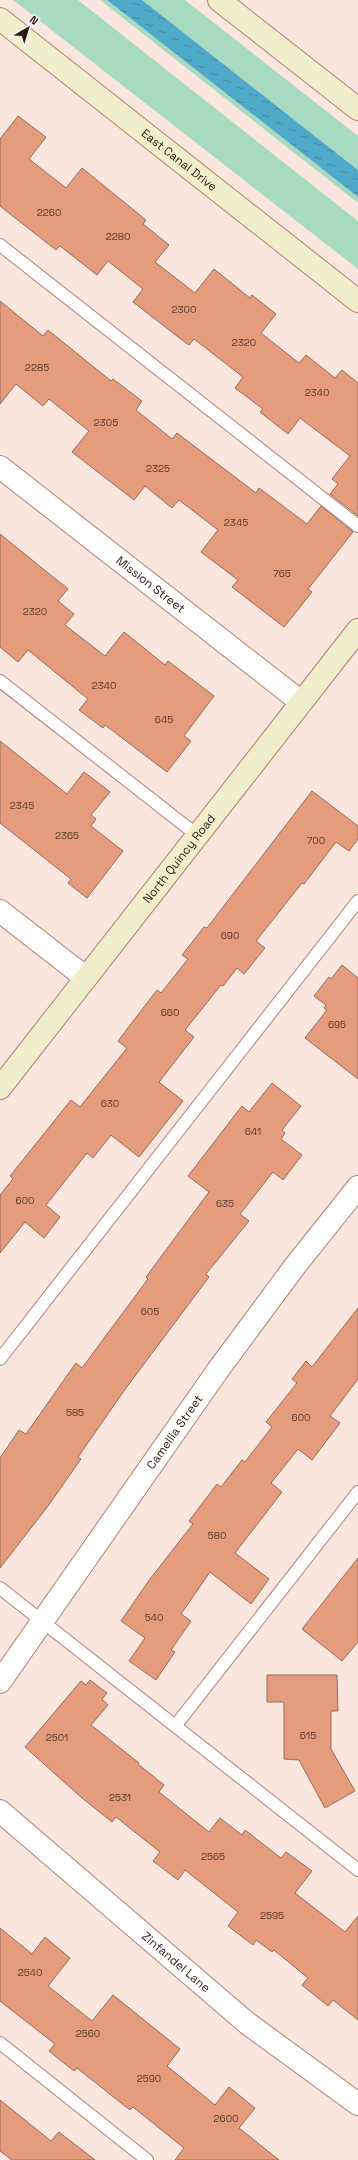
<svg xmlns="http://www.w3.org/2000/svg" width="358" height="2160" viewBox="0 0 358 2160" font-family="'Space Grotesk',sans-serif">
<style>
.grass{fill:#a8dac2}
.water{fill:url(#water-ripples)}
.building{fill:#e59c7d;stroke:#986c5a}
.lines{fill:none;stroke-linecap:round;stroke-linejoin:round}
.lane-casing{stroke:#af826f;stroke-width:14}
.street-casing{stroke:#af826f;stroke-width:24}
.secondary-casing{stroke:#af826f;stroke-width:24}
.lane{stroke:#fff;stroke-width:12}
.street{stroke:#fff;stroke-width:22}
.secondary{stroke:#f1eece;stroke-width:22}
.labels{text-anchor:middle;stroke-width:3;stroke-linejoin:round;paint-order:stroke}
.number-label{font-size:10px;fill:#593a2c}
.street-label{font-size:12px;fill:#2a1911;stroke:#f8f8f8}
</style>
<defs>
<pattern id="water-ripples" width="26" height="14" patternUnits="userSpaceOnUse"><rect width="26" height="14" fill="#4fa9c9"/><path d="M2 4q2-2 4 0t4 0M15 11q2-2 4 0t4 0" fill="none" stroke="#4289a2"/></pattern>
</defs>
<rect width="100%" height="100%" fill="#fae6de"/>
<path class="grass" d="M 13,0 L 78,0 L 358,221 L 358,269 Z
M 100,0 L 107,0 L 358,197 L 358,203 Z
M 142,0 L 185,0 L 358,136 L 358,170 Z"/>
<path class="water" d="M 107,0 L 142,0 L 358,170 L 358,197 Z"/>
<path class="building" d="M 18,116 L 46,137 L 29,159 L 66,188 L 82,168 L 146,220 L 143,224 L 169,245 L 155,262 L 195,293 L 214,269 L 250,298 L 252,295 L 276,314 L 261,333 L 299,363 L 306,355 L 335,378 L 342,370 L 358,383 L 358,516 L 330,494 L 338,484 L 332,479 L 350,456 L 300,418 L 288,434 L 260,412 L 263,409 L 235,388 L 243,377 L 194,339 L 189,345 L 186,343 L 133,302 L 143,289 L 108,261 L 97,275 L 60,246 L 56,250 L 0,206 L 0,139 Z
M 0,301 L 43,336 L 48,330 L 111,381 L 113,379 L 142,401 L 136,410 L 172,439 L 177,433 L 256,493 L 259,488 L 307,524 L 321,506 L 353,532 L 308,589 L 312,592 L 284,627 L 232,587 L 238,580 L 201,552 L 218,530 L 179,500 L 172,508 L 145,486 L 134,500 L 72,452 L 89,431 L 49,399 L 43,406 L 16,384 L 0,404 Z
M 0,534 L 68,589 L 58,601 L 74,614 L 65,625 L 105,656 L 124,632 L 165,665 L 168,661 L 214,696 L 184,736 L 191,741 L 167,772 L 105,725 L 103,728 L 79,710 L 88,699 L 28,650 L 18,662 L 0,647 Z
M 0,741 L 67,794 L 84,772 L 110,792 L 91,815 L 96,819 L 91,826 L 123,851 L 87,898 L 68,883 L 71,879 L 0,823 Z
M 312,791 L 358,826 L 358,839 L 349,851 L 336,842 L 304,884 L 302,883 L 256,941 L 265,948 L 244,974 L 237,968 L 223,986 L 221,985 L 185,1030 L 194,1037 L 159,1082 L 183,1101 L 139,1157 L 111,1135 L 93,1158 L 87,1153 L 46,1205 L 60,1217 L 44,1238 L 25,1222 L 0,1253 L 0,1195 L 13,1179 L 10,1176 L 71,1100 L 80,1107 L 127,1048 L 118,1041 L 157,990 L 161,993 L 188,959 L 182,955 L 204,927 L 207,928 Z
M 342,965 L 358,978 L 358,1079 L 305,1038 L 327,1010 L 324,1008 L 326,1005 L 314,996 L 329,977 L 331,979 Z
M 272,1083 L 301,1106 L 282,1130 L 285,1133 L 281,1139 L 302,1155 L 283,1180 L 273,1172 L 240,1214 L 249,1221 L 206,1274 L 209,1277 L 126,1388 L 78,1457 L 81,1459 L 48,1506 L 0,1568 L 0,1458 L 19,1430 L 26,1434 L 76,1363 L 82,1368 L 148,1279 L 146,1277 L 209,1192 L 188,1176 L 242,1106 L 249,1112 Z
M 358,1308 L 358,1379 L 330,1416 L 340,1423 L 312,1460 L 298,1449 L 271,1483 L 282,1492 L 235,1553 L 269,1579 L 251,1604 L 210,1572 L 181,1614 L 191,1621 L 171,1650 L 175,1652 L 156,1680 L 129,1661 L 145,1638 L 121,1621 L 150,1579 L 193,1524 L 189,1521 L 217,1484 L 221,1487 L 242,1460 L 245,1462 L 272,1427 L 266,1422 L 297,1383 L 292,1379 L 306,1361 L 312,1367 Z
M 358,1558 L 358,1642 L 342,1661 L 302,1629 Z
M 267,1675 L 337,1675 L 338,1711 L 331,1711 L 331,1749 L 355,1791 L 325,1808 L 299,1760 L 284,1759 L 284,1702 L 267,1702 Z
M 90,1680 L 107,1693 L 102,1699 L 108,1705 L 91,1725 L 139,1763 L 138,1764 L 164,1785 L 159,1792 L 209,1832 L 220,1818 L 242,1835 L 245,1830 L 281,1858 L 286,1852 L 312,1871 L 295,1893 L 345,1932 L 358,1916 L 358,2020 L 333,2000 L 328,2006 L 302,1985 L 308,1978 L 274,1950 L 272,1952 L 256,1940 L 253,1945 L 228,1926 L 238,1912 L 185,1870 L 178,1880 L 153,1861 L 160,1852 L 116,1817 L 112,1822 L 82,1798 L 25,1747 L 81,1681 L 86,1685 Z
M 0,1928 L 32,1954 L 45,1937 L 70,1958 L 48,1986 L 92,2021 L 113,1995 L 180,2049 L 167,2066 L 215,2105 L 229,2087 L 255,2108 L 239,2128 L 279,2160 L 175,2160 L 184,2148 L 133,2107 L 130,2110 L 77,2068 L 74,2071 L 49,2051 L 55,2044 L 0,2001 Z
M 0,2100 L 51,2141 L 59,2132 L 95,2160 L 12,2160 L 0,2151 Z"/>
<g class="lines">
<defs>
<path id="lane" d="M 0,245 L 358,526
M 0,681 L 197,835
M 0,1359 L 358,901
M 0,1588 L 358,1870
M 176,1725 L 358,1492
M 0,2043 L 147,2160"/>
<g id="street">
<path id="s1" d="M 0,467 L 301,702"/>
<path d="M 0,911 L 86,978"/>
<path id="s2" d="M 0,1682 L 218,1370 L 295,1266 L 358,1187"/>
<path id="s3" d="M 0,1811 L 247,2023 L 358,2104"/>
</g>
<g id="secondary">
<path d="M 219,0 L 358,109"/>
<path id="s4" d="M 0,19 L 358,301"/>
<path id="s5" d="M 0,1088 L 358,630"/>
</g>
</defs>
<use href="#lane" class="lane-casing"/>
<use href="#street" class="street-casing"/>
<use href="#secondary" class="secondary-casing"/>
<use href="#lane" class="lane"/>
<use href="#street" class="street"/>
<use href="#secondary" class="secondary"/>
</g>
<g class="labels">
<g class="number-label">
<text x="49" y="216">2260</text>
<text x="118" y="240">2280</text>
<text x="184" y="313">2300</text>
<text x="244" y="346">2320</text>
<text x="37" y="371">2285</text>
<text x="317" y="396">2340</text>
<text x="106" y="426">2305</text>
<text x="158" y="472">2325</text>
<text x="236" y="526">2345</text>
<text x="282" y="577">765</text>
<text x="35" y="615">2320</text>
<text x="104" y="689">2340</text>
<text x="164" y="723">645</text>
<text x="22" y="809">2345</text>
<text x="67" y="839">2365</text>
<text x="316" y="844">700</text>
<text x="230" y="939">690</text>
<text x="170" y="1016">660</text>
<text x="337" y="1028">695</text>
<text x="110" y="1107">630</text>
<text x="253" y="1135">641</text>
<text x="25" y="1204">600</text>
<text x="225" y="1207">635</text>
<text x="150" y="1315">605</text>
<text x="75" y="1416">585</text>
<text x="301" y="1421">600</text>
<text x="217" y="1539">580</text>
<text x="154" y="1621">540</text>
<text x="308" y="1739">615</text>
<text x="57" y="1741">2501</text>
<text x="120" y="1801">2531</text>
<text x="213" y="1860">2565</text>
<text x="272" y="1919">2595</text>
<text x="30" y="1976">2540</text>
<text x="88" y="2037">2560</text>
<text x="149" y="2082">2590</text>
<text x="226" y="2122">2600</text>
</g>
<g class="street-label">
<text dy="4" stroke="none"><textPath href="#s4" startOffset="228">East Canal Drive</textPath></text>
<text dy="4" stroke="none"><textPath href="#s1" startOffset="191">Mission Street</textPath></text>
<text dy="4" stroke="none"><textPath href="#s5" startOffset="291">North Quincy Road</textPath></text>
<text dy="4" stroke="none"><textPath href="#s2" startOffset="305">Camellia Street</textPath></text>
<text dy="4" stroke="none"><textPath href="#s3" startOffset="232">Zinfandel Lane</textPath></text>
</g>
</g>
<g transform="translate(28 28) rotate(38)" stroke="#f8f8f8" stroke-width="3" paint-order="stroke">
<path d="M0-3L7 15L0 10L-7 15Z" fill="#2a1911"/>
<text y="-6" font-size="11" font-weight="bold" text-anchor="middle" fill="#2a1911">N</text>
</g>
</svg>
